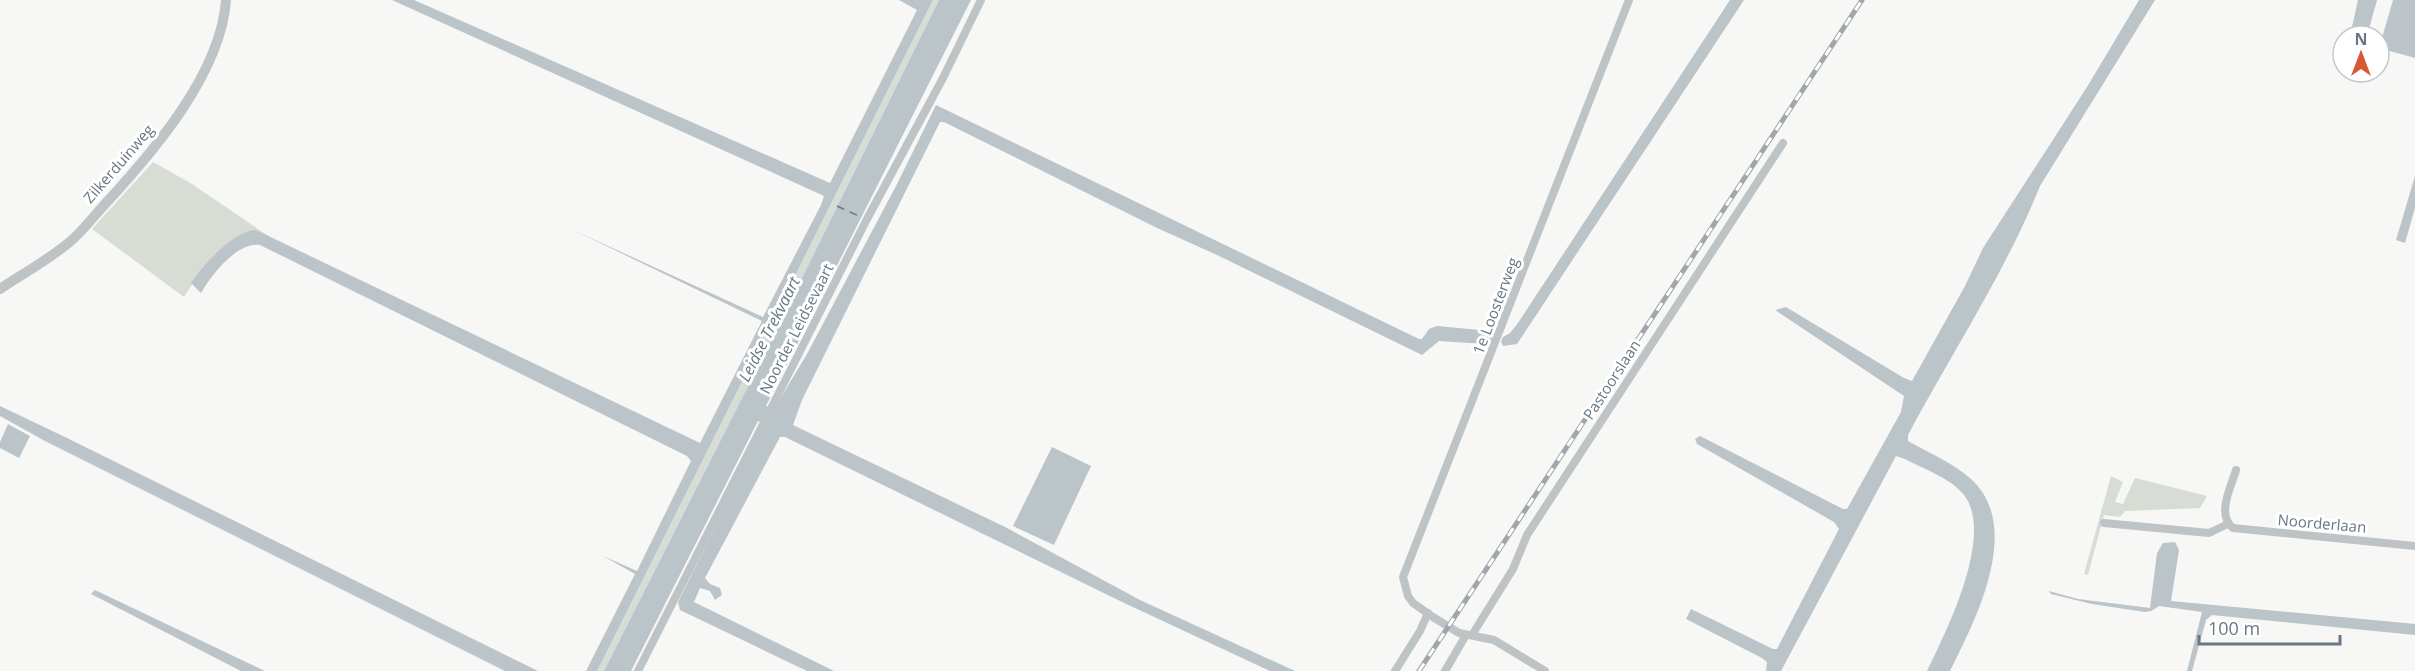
<svg xmlns="http://www.w3.org/2000/svg" width="2415" height="671" viewBox="0 0 2415 671" font-family="'Open Sans',sans-serif">
<style>
.green{fill:#d7dcd4}
.water{fill:#bac4c9}
.lines{fill:none;stroke-linecap:round;stroke-linejoin:round}
.ferry{stroke:#64787f;stroke-width:1.5;stroke-dasharray:8 6;stroke-linecap:butt}
.minor{stroke:#bec3c6;stroke-width:8}
.tertiary{stroke:#bec3c6;stroke-width:10}
.rail-casing{stroke:#a0a7ac;stroke-width:5}
.rail{stroke:#fff;stroke-width:3;stroke-dasharray:9;stroke-linecap:butt}
.labels{text-anchor:middle;stroke-width:6;stroke-linejoin:round;paint-order:stroke}
.street-label{font-size:15px;fill:#687884;stroke:#fff}
.water-label{font-size:16px;font-style:italic;fill:#64787f;stroke:#fff}
</style>
<rect width="100%" height="100%" fill="#f7f7f5"/>
<path class="green" d="M 933,0 L 939,0 L 775,333 L 604,671 L 597,671 Z
M 153,162 L 192,184 L 270,237 L 256,230 L 203,267 L 184,297 L 92,229 Z
M 2111,476 L 2123,482 L 2115,502 L 2123,504 L 2135,478 L 2207,496 L 2200,508 L 2125,511 L 2120,517 L 2104,515 L 2088,575 L 2084,574 Z"/>
<path class="water" d="M 392,0 L 414,0 L 830,183 L 917,10 L 899,0 L 933,0 L 597,671 L 586,671 L 635,574 L 603,556 L 637,571 L 691,461 L 687,456 L 260,245 C 237,242 212,274 201,293 L 191,283 C 201,267 236,229 256,230 L 700,443 L 762,321 L 571,229 L 763,317 L 821,205 L 824,196 Z
M 939,0 L 971,0 L 766,406 L 774,409 L 807,354 L 897,184 L 936,105 L 1419,339 L 1422,339 L 1429,329 L 1437,326 L 1491,331 L 1493,335 L 1491,342 L 1485,344 L 1439,341 L 1422,355 L 1217,255 L 1155,227 L 944,122 L 940,122 L 802,400 L 793,425 L 1005,527 L 1140,600 L 1295,671 L 1270,671 L 1120,601 L 785,437 L 780,437 L 705,578 L 710,584 L 720,588 L 722,595 L 715,600 L 710,591 L 700,588 L 694,602 L 834,671 L 807,671 L 680,610 L 678,602 L 766,425 L 758,421 L 631,671 L 604,671 L 775,333 Z
M 1730,0 L 1744,0 L 1517,344 L 1503,346 L 1501,342 L 1503,337 L 1510,333 L 1518,323 Z
M 2139,0 L 2155,0 L 2040,186 C 2005,273 1952,352 1908,435 L 1908,441 C 1929,453 1953,463 1971,479 C 2024,527 1975,621 1950,671 L 1927,671 C 1946,632 1995,535 1964,495 C 1951,478 1923,469 1905,459 L 1896,456 L 1781,671 L 1766,671 L 1767,662 L 1762,658 L 1686,619 L 1691,609 L 1773,649 L 1777,649 L 1839,529 L 1834,522 L 1697,444 L 1695,439 L 1700,436 L 1843,509 L 1847,509 L 1901,412 L 1904,396 L 1775,310 L 1786,307 L 1904,378 L 1912,381 L 1965,286 L 1983,248 L 2087,87 Z
M 2358,0 L 2377,0 L 2367,36 L 2350,36 Z
M 2393,0 L 2415,0 L 2415,58 L 2379,48 Z
M 2415,176 L 2415,208 L 2405,243 L 2396,240 Z
M 0,406 L 67,438 L 538,671 L 505,671 L 45,441 L 0,416 Z
M 8,424 L 30,436 L 19,458 L 0,448 L 0,442 Z
M 1052,447 L 1091,466 L 1054,545 L 1013,526 Z
M 2175,542 L 2179,550 L 2171,601 L 2415,624 L 2415,635 L 2212,615 L 2206,620 L 2192,671 L 2187,671 L 2202,612 L 2159,606 L 2151,611 L 2145,612 L 2092,604 L 2051,594 L 2049,591 L 2078,599 L 2150,608 L 2157,553 L 2163,543 Z
M 95,590 L 265,671 L 241,671 L 91,594 Z"/>
<g class="lines">
<path class="ferry" d="M 837,206 L 861,217"/>
<path class="minor" d="M 2236,470 C 2231,487 2216,515 2233,528 L 2415,546
M 2104,523 L 2209,533 L 2228,524
M 1472,635 L 1513,569 L 1527,535 L 1783,143
M 638,671 L 867,219 L 943,78 L 981,0
M 1395,671 L 1420,631 L 1428,613
M 1445,671 L 1466,635
M 1545,671 L 1494,640 L 1459,633 L 1433,617 L 1413,603 L 1408,596 L 1403,577 L 1629,0"/>
<path class="tertiary" d="M 0,289 C 24,273 50,259 72,240 C 84,229 95,215 106,203 C 154,151 221,73 226,0"/>
<defs>
<path id="rail" d="M 1419,671 L 1862,0"/>
</defs>
<use href="#rail" class="rail-casing"/>
<use href="#rail" class="rail"/>
</g>
<g class="labels">
<g class="street-label">
<text transform="translate(119 164) rotate(-49)" y="5">Zilkerduinweg</text>
<text transform="translate(1496 306) rotate(-69)" y="5">1e Loosterweg</text>
<text transform="translate(797 329) rotate(-63)" y="5">Noorder Leidsevaart</text>
<text transform="translate(1612 380) rotate(-57)" y="5">Pastoorslaan</text>
<text transform="translate(2322 524) rotate(5)" y="5">Noorderlaan</text>
</g>
<g class="water-label">
<text transform="translate(769 329) rotate(-63)" y="6">Leidse Trekvaart</text>
</g>
</g>
<g transform="translate(2361 54)"><circle r="28" fill="#ffffff" stroke="#c3c9ce" stroke-width="1.5"/>
<path d="M0-4.5L10 22L0 15L-10 22Z" fill="#d85734"/>
<text y="-9" font-size="16" font-weight="bold" text-anchor="middle" fill="#687884">N</text>
</g>
<path d="M2199 635v9h141v-9" fill="none" stroke="#687884" stroke-width="3"/>
<text x="2208" y="635" font-size="18" fill="#687884" stroke="#ffffff" stroke-width="4.5" paint-order="stroke">100 m</text>
</svg>
